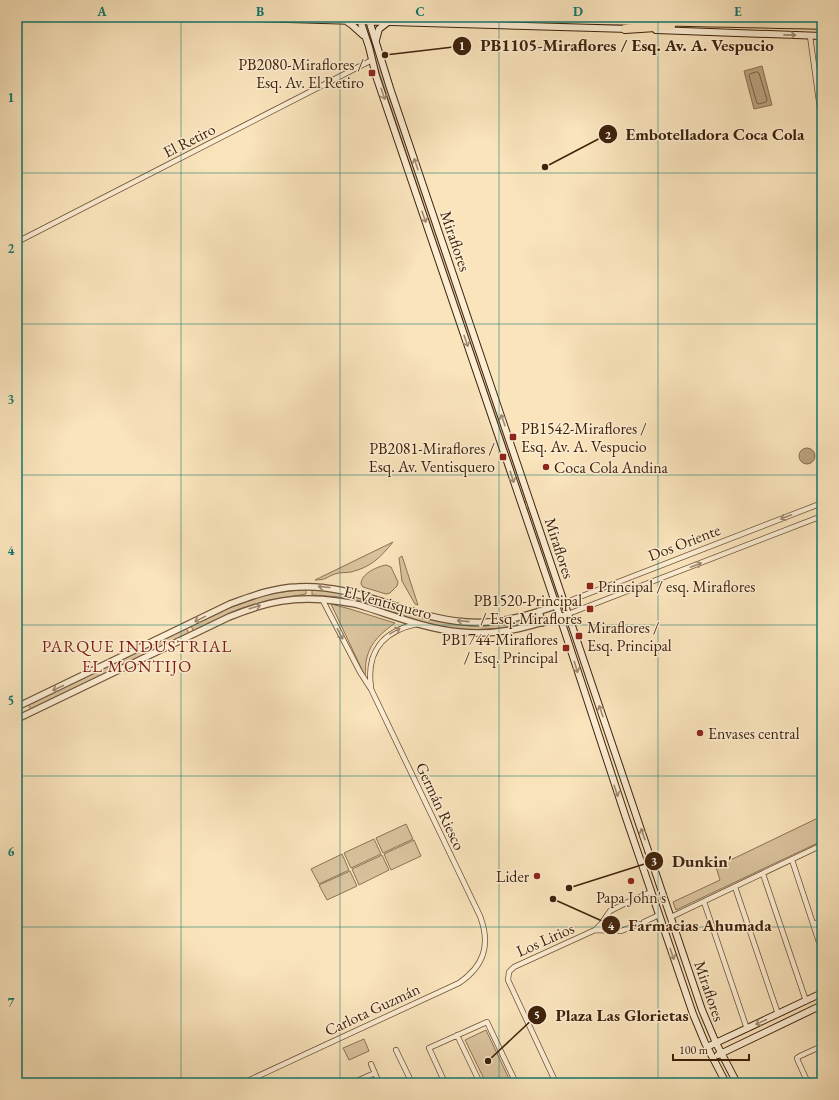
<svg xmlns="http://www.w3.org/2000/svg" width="839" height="1100" viewBox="0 0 839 1100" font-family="'EB Garamond',serif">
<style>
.green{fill:#dac39e;stroke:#8c7254}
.water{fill:#baa27f;stroke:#896f50}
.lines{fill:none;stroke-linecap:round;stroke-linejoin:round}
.shore{stroke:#7c6244;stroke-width:1}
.minor-casing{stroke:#6e5236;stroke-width:6}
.tertiary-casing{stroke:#6e5236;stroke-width:8}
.secondary-casing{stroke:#3f220a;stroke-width:8}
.motorway-casing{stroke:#3f220a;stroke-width:10}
.minor{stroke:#fcedd3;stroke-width:4.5}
.tertiary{stroke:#fcedd3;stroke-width:5.5}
.secondary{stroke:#fcedd3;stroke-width:6}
.motorway{stroke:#fae4bc;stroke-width:8}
.oneway{stroke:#9e886e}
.grid{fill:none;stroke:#0f766e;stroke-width:1;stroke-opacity:0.55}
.poi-dot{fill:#8f2418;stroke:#fcedd3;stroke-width:1.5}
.labels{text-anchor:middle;stroke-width:3;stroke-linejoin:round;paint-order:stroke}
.poi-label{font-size:16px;fill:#3f220a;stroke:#fcedd3;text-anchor:end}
.street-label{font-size:16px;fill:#3f220a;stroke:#fcedd3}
.neighbourhood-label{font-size:17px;letter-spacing:1px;fill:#7a1f14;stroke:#fcedd3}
.leader{fill:none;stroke:#3f220a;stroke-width:1.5}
.callout-dot{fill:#3f220a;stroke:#fcedd3;stroke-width:1.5}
.mark-label{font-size:12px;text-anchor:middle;font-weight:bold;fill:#fff}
.callout-label{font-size:17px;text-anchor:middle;font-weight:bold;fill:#3f220a;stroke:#fcedd3;stroke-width:3;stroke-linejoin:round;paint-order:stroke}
.neatline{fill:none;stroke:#0f766e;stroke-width:1.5}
.grid-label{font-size:13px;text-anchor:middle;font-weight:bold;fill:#0f766e}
</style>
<rect width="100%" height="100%" fill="#fae4bc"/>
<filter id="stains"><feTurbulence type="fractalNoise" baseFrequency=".005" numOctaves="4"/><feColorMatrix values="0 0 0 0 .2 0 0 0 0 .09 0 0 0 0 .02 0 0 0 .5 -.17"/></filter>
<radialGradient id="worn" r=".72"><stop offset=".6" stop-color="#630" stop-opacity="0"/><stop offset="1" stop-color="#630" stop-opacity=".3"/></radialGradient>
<path class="green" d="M 363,24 L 368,24 L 528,501 L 523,503 Z
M 529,508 L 560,599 L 556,600 L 525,509 Z
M 393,542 C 380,558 371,567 351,572 C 346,573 340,572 335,574 C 326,577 327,580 315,580 Z
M 402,556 L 418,605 L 415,604 L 402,581 L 399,558 Z
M 386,565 L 391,567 L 398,582 L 397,586 L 390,593 L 386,594 L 363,587 L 361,584 C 361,574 376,567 386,565 Z
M 312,588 L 354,594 L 468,624 L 535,616 L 536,621 C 498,631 463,633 424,623 C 404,617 384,608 364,602 C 347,597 329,596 312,595 Z
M 306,589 L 306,594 L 269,600 L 237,611 L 194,632 L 191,626 L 234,606 L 267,594 Z
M 331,604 L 350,609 L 395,623 C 383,632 371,641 367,657 C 365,663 366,670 365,676 Z
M 186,628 L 189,633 L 31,710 L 28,704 Z
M 822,816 L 822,841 L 676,910 L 673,902 L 720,880 L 716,867 Z
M 406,824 L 413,839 L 383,853 L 376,838 Z
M 374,839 L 381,854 L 351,868 L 344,853 Z
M 414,840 L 421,856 L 391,870 L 384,854 Z
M 342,854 L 349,870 L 319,884 L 311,869 Z
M 382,855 L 389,870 L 359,885 L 352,869 Z
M 350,871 L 357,886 L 327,900 L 319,885 Z
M 486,1030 L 511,1083 L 486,1083 L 465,1040 Z
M 364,1039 L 369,1051 L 349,1060 L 343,1048 Z"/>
<path class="water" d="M 762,66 L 772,105 L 754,109 L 744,71 Z
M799 456a8 8 0 1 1 16 0a8 8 0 1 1-16 0Z"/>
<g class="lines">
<path class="shore" d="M 757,72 L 759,73 L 767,100 L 766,102 L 759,104 L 757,103 L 749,76 L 750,74 Z"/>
<defs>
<path id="minor" d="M 810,36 L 822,123
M 17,242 L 372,60
M 564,603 L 822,503
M 568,614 L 822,516
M 371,687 C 366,652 383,631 417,624
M 792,860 L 822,951
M 763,874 L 806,1001
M 735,887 L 778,1014
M 633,900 L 651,892
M 704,902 L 747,1029
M 671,917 L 822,845
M 644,922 L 659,915
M 813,924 L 822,921
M 595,930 L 621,931 L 640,924
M 457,1035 L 480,1083
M 396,1050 L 412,1083
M 371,1064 L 379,1083
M 243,1083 L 459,983 C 484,966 491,945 480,916 L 371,689 L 360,672 L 322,599
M 352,1083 L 375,1073
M 445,1083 L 429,1048 L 487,1022 L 516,1083
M 556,1083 L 508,980 L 509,972 L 514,967 L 595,930 L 601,924 L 610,911 L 630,901
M 620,1083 L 630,1081
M 808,1083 L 798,1061 L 797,1058 L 800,1056 L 822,1046"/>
<path id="tertiary" d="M 539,611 L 542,623
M 17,707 L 230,604 C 252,596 273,588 297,587 C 356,583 408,618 466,622 C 500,625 533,614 564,603
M 17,719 L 229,617 C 266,602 296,595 336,601 C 343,602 352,603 359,605 C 392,615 425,629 459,632 C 500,636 530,627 568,614"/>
<path id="secondary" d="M 217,17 L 629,29
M 359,17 L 369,47 L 376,76 L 560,617 L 625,815 L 693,1014 L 705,1043 L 726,1083
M 368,17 L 390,88 L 702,1010 L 716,1043 L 737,1083
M 346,21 L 352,25 L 363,35
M 656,30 L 822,36
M 376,40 L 379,29 L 388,22 L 382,17
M 707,1047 L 822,993
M 718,1055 L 822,1005"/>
<path id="motorway" d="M 491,17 C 601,21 712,22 822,25
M 625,29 L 671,26"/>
</defs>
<use href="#minor" class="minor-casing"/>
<use href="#tertiary" class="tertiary-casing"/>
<use href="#secondary" class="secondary-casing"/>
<use href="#motorway" class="motorway-casing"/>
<use href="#minor" class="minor"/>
<use href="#tertiary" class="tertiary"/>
<use href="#secondary" class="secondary"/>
<use href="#motorway" class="motorway"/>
</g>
<defs><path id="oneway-shaft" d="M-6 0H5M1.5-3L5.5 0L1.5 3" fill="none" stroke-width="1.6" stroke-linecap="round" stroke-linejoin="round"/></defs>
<g class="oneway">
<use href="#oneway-shaft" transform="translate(790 35) rotate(1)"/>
<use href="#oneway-shaft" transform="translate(383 94) rotate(71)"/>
<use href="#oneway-shaft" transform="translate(416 164) rotate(-109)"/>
<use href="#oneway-shaft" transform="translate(424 217) rotate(71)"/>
<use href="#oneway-shaft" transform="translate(466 341) rotate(71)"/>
<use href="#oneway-shaft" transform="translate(503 420) rotate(-109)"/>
<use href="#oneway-shaft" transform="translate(512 477) rotate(72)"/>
<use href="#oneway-shaft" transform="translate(786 517) rotate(159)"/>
<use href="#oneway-shaft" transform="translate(696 565) rotate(-21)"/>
<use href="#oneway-shaft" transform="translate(324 587) rotate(-175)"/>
<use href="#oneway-shaft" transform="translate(255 607) rotate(-17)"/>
<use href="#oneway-shaft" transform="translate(200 619) rotate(154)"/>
<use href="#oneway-shaft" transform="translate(463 621) rotate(-174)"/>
<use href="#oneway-shaft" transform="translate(395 631) rotate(-29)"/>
<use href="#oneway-shaft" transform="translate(340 634) rotate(62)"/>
<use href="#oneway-shaft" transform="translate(576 667) rotate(72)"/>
<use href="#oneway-shaft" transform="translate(58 688) rotate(155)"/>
<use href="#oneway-shaft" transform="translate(601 711) rotate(-109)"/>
<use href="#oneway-shaft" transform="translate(616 791) rotate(71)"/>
<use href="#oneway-shaft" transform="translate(643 834) rotate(-109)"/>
<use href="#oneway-shaft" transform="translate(672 954) rotate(71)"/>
<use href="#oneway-shaft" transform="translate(761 1022) rotate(155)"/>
</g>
<path class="grid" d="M 181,17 L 181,1083M 340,17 L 340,1083M 499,17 L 499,1083M 658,17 L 658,1083M 17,173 L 822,173M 17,324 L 822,324M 17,475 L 822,475M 17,625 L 822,625M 17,776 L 822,776M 17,927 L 822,927"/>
<g class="poi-dot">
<rect x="368" y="69" width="8" height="8" rx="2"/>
<rect x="509" y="433" width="8" height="8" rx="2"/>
<rect x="499" y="453" width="8" height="8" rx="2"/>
<circle cx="546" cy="467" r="4"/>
<rect x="586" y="582" width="8" height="8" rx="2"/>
<rect x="586" y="605" width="8" height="8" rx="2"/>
<rect x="575" y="632" width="8" height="8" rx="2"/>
<rect x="562" y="644" width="8" height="8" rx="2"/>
<circle cx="700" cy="733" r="4"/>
<circle cx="537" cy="876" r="4"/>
<circle cx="631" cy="881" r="4"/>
</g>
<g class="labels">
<g class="poi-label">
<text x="364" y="70">PB2080-Miraflores /<tspan x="364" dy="18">Esq. Av. El Retiro</tspan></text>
<text x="521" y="434" text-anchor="start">PB1542-Miraflores /<tspan x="521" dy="18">Esq. Av. A. Vespucio</tspan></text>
<text x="495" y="454">PB2081-Miraflores /<tspan x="495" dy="18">Esq. Av. Ventisquero</tspan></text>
<text x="554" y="473" text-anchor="start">Coca Cola Andina</text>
<text x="598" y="592" text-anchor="start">Principal / esq. Miraflores</text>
<text x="582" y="606">PB1520-Principal<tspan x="582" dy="18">/ Esq. Miraflores</tspan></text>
<text x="587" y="633" text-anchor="start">Miraflores /<tspan x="587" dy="18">Esq. Principal</tspan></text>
<text x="558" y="645">PB1744-Miraflores<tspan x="558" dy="18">/ Esq. Principal</tspan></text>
<text x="708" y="739" text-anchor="start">Envases central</text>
<text x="529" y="882">Lider</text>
<text x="631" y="903" text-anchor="middle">Papa John's</text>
</g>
<g class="street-label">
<text transform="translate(189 140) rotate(-27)" y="6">El Retiro</text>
<text transform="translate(456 241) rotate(71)" y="6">Miraflores</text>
<text transform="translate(684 542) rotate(-21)" y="6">Dos Oriente</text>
<text transform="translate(560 548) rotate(72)" y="6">Miraflores</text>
<text transform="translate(388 602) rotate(15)" y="6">El Ventisquero</text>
<text transform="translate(441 806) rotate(65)" y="6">Germán Riesco</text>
<text transform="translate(545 939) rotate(-24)" y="6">Los Lirios</text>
<text transform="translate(710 991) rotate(71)" y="6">Miraflores</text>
<text transform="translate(372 1009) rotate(-25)" y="6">Carlota Guzmán</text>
</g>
<g class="neighbourhood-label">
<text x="137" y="652">PARQUE INDUSTRIAL<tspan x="137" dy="20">EL MONTIJO</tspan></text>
</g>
</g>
<path class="leader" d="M385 55L462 46M545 167L608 134M569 888L654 861M553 899L611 925M488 1061L537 1015"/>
<g class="callout-dot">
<circle cx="385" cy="55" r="4"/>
<circle cx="545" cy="167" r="4"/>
<circle cx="569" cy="888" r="4"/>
<circle cx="553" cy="899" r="4"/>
<circle cx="488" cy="1061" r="4"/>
<circle cx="462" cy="46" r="10"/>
<circle cx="608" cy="134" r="10"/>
<circle cx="654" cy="861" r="10"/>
<circle cx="611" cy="925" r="10"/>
<circle cx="537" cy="1015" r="10"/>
</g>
<g class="mark-label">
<text x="462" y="50">1</text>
<text x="608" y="139">2</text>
<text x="654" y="865">3</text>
<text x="611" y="930">4</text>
<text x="537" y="1019">5</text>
</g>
<g class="callout-label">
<text x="627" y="51">PB1105-Miraflores / Esq. Av. A. Vespucio</text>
<text x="715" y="140">Embotelladora Coca Cola</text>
<text x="702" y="867">Dunkin'</text>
<text x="700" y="931">Farmacias Ahumada</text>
<text x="622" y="1021">Plaza Las Glorietas</text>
</g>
<rect width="839" height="1100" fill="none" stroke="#fae4bc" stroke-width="44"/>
<path d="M673 1054v6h76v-6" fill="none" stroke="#3f220a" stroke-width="2"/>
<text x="679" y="1054" font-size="12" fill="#3f220a" stroke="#fcedd3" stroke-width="3" paint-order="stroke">100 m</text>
<rect x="22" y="22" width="795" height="1056" class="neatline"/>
<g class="grid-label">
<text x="102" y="16">A</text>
<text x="260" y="16">B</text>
<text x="420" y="16">C</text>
<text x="578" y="16">D</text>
<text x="738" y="16">E</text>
<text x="11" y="102">1</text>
<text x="11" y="253">2</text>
<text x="11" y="404">3</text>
<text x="11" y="555">4</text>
<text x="11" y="705">5</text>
<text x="11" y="856">6</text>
<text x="11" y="1007">7</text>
</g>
<rect width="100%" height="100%" filter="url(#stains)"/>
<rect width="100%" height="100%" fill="url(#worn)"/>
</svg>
